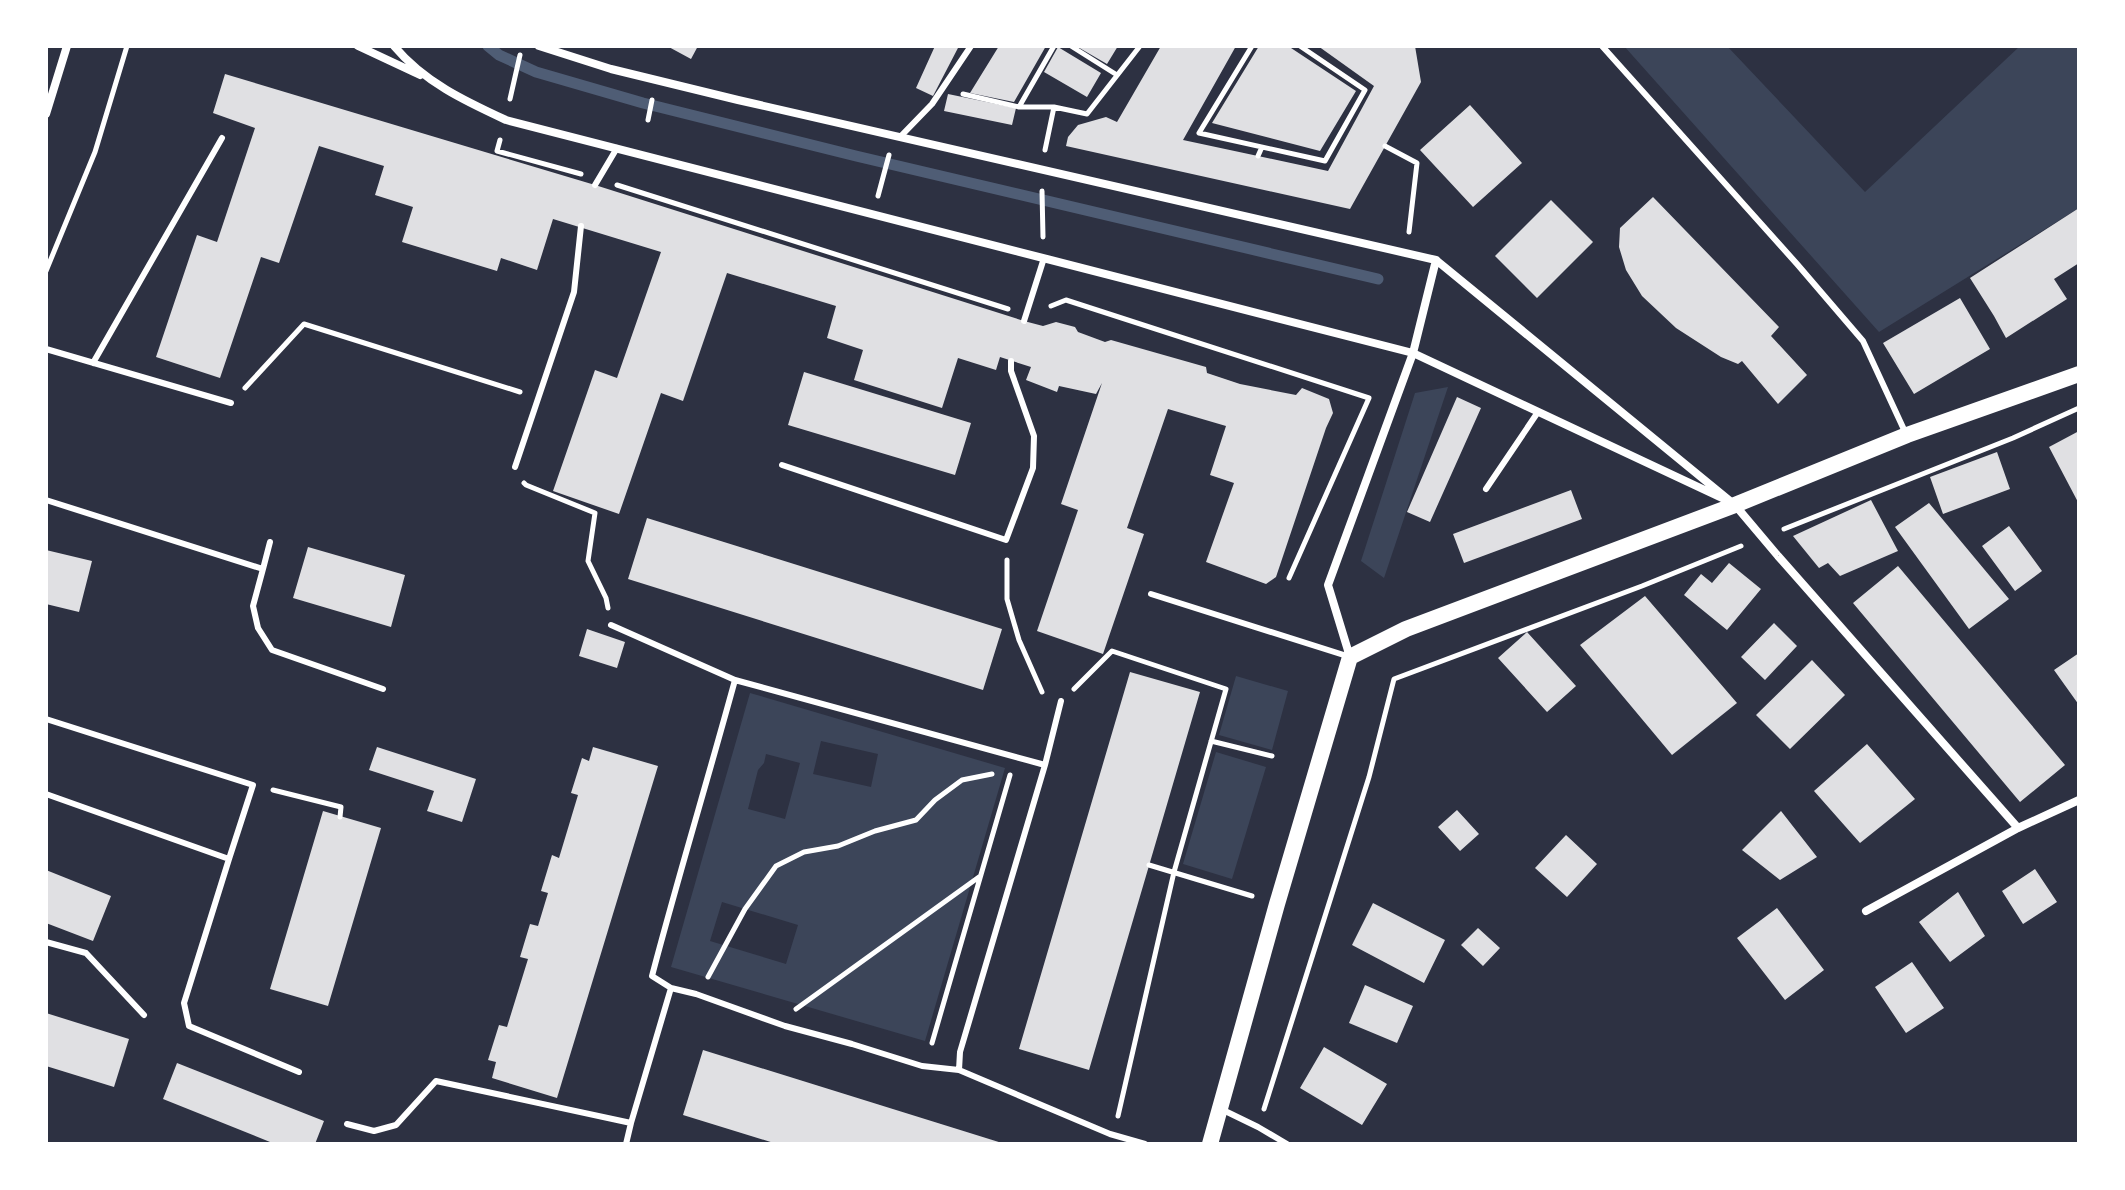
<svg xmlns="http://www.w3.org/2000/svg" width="2125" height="1190" viewBox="0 0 2125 1190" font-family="Arial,sans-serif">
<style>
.green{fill:#3c4559;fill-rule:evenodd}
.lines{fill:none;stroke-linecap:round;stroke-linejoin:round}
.stream{stroke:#4f5d75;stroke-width:11}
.building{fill:#e0e0e3}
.path{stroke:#fff;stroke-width:5}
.service{stroke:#fff;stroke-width:6}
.minor{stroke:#fff;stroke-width:8}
.secondary{stroke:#fff;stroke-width:16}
</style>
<rect width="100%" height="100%" fill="#2d3142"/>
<path class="green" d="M 1624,46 L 1727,46 L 1865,192 L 2020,46 L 2079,46 L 2079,208 L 1879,332 Z
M 1448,387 L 1384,578 L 1361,561 L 1415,393 Z
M 1236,676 L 1288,691 L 1272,750 L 1219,735 Z
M 750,693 L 1005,768 L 925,1041 L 671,967 ZM 821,741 L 878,754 L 871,787 L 813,774 ZM 766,754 L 800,763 L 785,819 L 748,809 L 758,770 L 764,763 ZM 722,902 L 798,925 L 786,964 L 710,941 Z
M 1216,752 L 1266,767 L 1232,879 L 1183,864 Z"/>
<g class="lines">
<path class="stream" d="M 488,46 L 499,55 L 536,72 L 643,103 L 856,156 L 1378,279"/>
</g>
<path class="building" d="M 667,46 L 698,46 L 691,59 Z
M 935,46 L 959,46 L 933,96 L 916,88 Z
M 999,46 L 1046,46 L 1014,102 L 970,93 Z
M 1076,46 L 1118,46 L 1107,64 Z
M 1161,46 L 1236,46 L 1183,140 L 1328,171 L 1374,86 L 1318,46 L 1415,46 L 1421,82 L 1350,209 L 1066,146 L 1068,137 L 1078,125 L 1106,117 L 1117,122 Z
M 1259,46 L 1288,46 L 1356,91 L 1320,151 L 1212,123 Z
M 1058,47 L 1101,73 L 1087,97 L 1044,72 Z
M 225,74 L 595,185 L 1024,321 L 1043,326 L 1056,322 L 1075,327 L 1078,332 L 1105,342 L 1111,340 L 1206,367 L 1207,373 L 1240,384 L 1296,395 L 1302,388 L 1329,399 L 1333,413 L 1326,428 L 1276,577 L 1266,584 L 1206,562 L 1234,483 L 1210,475 L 1226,426 L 1168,409 L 1127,528 L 1144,534 L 1103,654 L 1037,631 L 1078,510 L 1061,504 L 1102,383 L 1096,394 L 1059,386 L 1057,392 L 1026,380 L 1031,367 L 1000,357 L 996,370 L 958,358 L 942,408 L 854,380 L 863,350 L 827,338 L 836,306 L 727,273 L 683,401 L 661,393 L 619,514 L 553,491 L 595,370 L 617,378 L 661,252 L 553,219 L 537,270 L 501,258 L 497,271 L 402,242 L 413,207 L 375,195 L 384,166 L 319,146 L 279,263 L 261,257 L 220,378 L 156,357 L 197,235 L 217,242 L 255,128 L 213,113 Z
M 948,94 L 1016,108 L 1012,125 L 944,111 Z
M 1470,105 L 1522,163 L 1473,207 L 1420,150 Z
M 1653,197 L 1779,327 L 1771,336 L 1807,375 L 1778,404 L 1742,361 L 1738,364 L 1721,357 L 1676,328 L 1642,296 L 1626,270 L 1619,247 L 1620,228 Z
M 1551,200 L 1593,242 L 1537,298 L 1495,256 Z
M 2079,208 L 2079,263 L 2054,279 L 2067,299 L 2006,338 L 1994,316 L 1970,278 Z
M 1960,298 L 1990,349 L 1914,394 L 1883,343 Z
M 804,372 L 971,423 L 955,475 L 788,425 Z
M 1457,397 L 1481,408 L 1430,522 L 1407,512 Z
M 2079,431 L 2079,504 L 2049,447 Z
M 1997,452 L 2010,489 L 1943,514 L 1930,477 Z
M 1571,490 L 1582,519 L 1464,563 L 1453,534 Z
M 1871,500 L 1898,551 L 1840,576 L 1828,563 L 1819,568 L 1793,536 Z
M 1929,503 L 2009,599 L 1969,629 L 1895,527 Z
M 647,518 L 1002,629 L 983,690 L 628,579 Z
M 2009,526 L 2042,571 L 2015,591 L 1982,546 Z
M 308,547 L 405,575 L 391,627 L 293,598 Z
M 46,550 L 92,561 L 79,612 L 46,604 Z
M 1729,563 L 1761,589 L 1727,630 L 1684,595 L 1701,574 L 1712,583 Z
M 1898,566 L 2065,765 L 2020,802 L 1853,603 Z
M 1645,596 L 1737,703 L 1672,755 L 1580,645 Z
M 1774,623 L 1797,646 L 1765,680 L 1741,657 Z
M 587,629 L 625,642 L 617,668 L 579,656 Z
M 1527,632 L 1576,686 L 1547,712 L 1498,658 Z
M 2079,653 L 2079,705 L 2054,670 Z
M 1812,660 L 1845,695 L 1790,749 L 1756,715 Z
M 1130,672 L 1200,692 L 1089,1070 L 1019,1049 Z
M 1867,744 L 1915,799 L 1860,843 L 1814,791 Z
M 377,747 L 476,779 L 462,822 L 427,811 L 434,791 L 369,770 Z
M 593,747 L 658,766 L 557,1098 L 492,1078 L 496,1062 L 488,1060 L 499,1025 L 507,1027 L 528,959 L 520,957 L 530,924 L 538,926 L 548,893 L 541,891 L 552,855 L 559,858 L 578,795 L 571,793 L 582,758 L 589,761 Z
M 1457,810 L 1479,834 L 1460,851 L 1438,827 Z
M 323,811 L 381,828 L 328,1006 L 270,989 Z
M 1781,811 L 1817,857 L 1780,880 L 1742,850 Z
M 1566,835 L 1597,864 L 1567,897 L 1535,868 Z
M 2035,869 L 2057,902 L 2023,924 L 2002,891 Z
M 46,870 L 111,896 L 93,941 L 46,923 Z
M 1958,892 L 1985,936 L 1950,962 L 1919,922 Z
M 1373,903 L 1445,940 L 1424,983 L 1352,945 Z
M 1777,908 L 1824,970 L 1785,1000 L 1737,938 Z
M 1478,928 L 1500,948 L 1483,966 L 1461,945 Z
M 1912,962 L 1944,1008 L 1906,1033 L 1875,987 Z
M 1365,985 L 1413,1006 L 1397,1043 L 1349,1023 Z
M 46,1013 L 129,1039 L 114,1087 L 46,1066 Z
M 1324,1047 L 1387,1084 L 1362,1125 L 1300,1088 Z
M 703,1050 L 1002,1143 L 1002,1144 L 777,1144 L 683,1115 Z
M 177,1063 L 324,1121 L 315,1144 L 275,1144 L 163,1099 Z"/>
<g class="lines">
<path class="path" d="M 1071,46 L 1117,75
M 1252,46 L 1199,133 L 1325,161 L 1365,90 L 1300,46
M 963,94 L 1019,107 L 1054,46
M 510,99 L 520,55
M 1019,107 L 1054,107 L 1087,114 L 1140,46
M 648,120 L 652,100
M 500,140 L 497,151 L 581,174
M 1385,146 L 1417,163 L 1409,232
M 1045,150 L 1054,107
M 1258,156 L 1262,147
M 617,185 L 1008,309
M 1042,191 L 1043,237
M 878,196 L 889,155
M 46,271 L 95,152 L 127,46
M 1051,306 L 1066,300 L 1369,398 L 1289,578
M 245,388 L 304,324 L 520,392
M 524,483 L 526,485 L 595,513 L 588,561 L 606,598 L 608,608
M 1784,529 L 2013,438 L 2079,408
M 1007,560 L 1007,599 L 1019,640 L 1042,692
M 1074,689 L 1112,651 L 1226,689 L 1174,872 L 1118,1116
M 1211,741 L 1272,756
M 273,790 L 341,807 L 340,817
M 1149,865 L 1252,896
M 708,977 L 745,909 L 776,866 L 804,852 L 838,846 L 875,831 L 916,820 L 935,800 L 962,780 L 992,774
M 796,1009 L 979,877
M 932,1043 L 1010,775
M 1264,1109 L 1369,777 L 1394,679 L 1642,586 L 1741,546"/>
<path class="service" d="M 1602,46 L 1797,264 L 1863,341 L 1906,434
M 900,137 L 932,104 L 971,46
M 595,185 L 617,148
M 1024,321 L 1044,258
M 46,349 L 231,403
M 93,363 L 222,138
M 782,465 L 1006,540 L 1033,468 L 1034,436 L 1011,371 L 1011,361
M 515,467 L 574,292 L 581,226
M 1486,489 L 1538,412
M 46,500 L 263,569 L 253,606 L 258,628 L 272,650 L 383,689
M 263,569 L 270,542
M 1151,594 L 1347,656
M 611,625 L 735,680 L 1045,765
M 735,680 C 708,779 678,877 652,976 L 671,988 L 696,994 L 785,1026 L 852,1044 L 922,1066 L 959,1070 L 1110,1134 L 1145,1144
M 46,719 L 253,785 L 229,859 L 46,794
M 229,859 L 184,1003 L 189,1026 L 299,1072
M 46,942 L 86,953 L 144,1015
M 959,1070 L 960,1052 L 1045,765 L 1061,701
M 1223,1110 L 1258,1127 L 1287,1144
M 347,1124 L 374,1131 L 396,1125 L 436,1081 L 631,1123
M 626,1144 L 631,1123 L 671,988"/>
<path class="minor" d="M 358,46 L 420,75
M 394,46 C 424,82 465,101 506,120 L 1413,353 L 1724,499
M 539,46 L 611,69 L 738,100 L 1436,260 L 1735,505 L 1778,556 L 2018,828
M 46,114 L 67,46
M 1350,657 L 1328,585 L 1413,353 L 1436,260
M 1866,911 L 2018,828 L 2079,800"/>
<path class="secondary" d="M 1210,1144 L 1277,904 L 1350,657 L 1406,629 L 1735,505 L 1907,435 L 2079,374"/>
</g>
<rect width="2125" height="1190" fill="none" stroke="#ffffff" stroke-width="96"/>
</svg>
